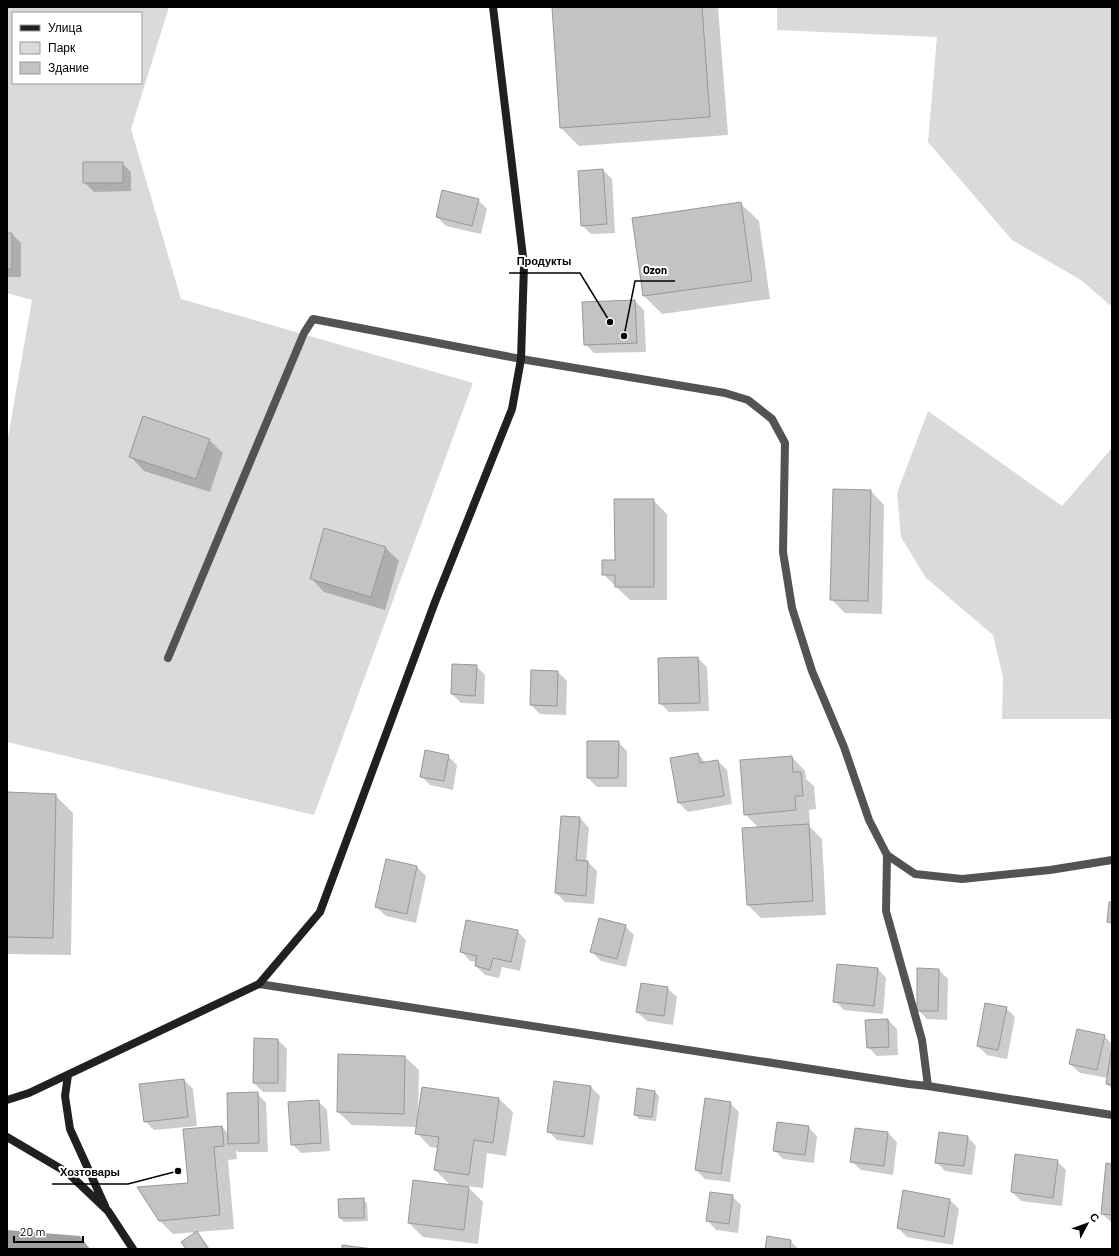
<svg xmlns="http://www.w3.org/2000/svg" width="1119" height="1256" viewBox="0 0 1119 1256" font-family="Barlow,sans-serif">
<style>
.green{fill:#dadada;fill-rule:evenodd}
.water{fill:#a1a1a1}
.shadow{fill:#0003}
.building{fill:#c3c3c3;stroke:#979797}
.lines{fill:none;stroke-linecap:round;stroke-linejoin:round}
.lane{stroke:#535353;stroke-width:8}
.street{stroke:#535353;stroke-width:8}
.secondary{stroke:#202020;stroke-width:8}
.leader{fill:none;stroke:#000;stroke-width:1.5}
.callout-dot{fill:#000;stroke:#fff;stroke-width:1.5}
.callout-label{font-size:11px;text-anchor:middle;font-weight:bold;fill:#000;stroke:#fff;stroke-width:4;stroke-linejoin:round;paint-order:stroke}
</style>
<rect width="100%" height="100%" fill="#fff"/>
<path class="green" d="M 7,7 L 169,7 L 131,129 L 181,299 L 473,383 L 314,815 L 7,742 L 7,443 L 32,300 L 7,293 ZM 13,13 L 141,13 L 141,83 L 13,83 Z
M 777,7 L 1112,7 L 1112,307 L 1081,280 L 1012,240 L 928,142 L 937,37 L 777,30 Z
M 928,411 L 1062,506 L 1112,448 L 1112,719 L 1002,719 L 1003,677 L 993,635 L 926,578 L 901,537 L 897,493 Z"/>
<path class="water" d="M 7,1230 L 80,1236 L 90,1249 L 7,1249 Z"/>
<path class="shadow" d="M 553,7 L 718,7 L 728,135 L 579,146 L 561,128 Z
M 122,163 L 131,172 L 131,191 L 94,192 L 84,182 Z
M 603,170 L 612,179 L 615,233 L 591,234 L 582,225 Z
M 478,200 L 487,209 L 481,234 L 446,226 L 437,217 Z
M 740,203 L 759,221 L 770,299 L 662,314 L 644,296 L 633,219 Z
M 7,234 L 12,234 L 21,243 L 21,277 L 7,277 Z
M 635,301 L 644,310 L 646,352 L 594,353 L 585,344 L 583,303 Z
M 209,440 L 223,453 L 210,492 L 144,471 L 131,457 Z
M 871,491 L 884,505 L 882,614 L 845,613 L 831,599 Z
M 653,500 L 667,514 L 667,600 L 630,600 L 603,574 L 616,561 Z
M 385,547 L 399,561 L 385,610 L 324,592 L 311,578 Z
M 698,658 L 707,667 L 709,711 L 669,712 L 660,703 L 659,659 Z
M 476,666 L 485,675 L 484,704 L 461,703 L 452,694 Z
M 558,672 L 567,681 L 566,715 L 540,714 L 531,705 Z
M 618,742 L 627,751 L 627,787 L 597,787 L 588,778 Z
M 698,754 L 706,763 L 718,761 L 727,770 L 732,804 L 688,812 L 679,803 Z
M 448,756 L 457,765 L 453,790 L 430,785 L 421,776 Z
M 792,757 L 805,771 L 806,779 L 814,786 L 816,809 L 809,810 L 810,824 L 807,824 L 822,839 L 826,915 L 761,918 L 748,905 L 759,828 L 745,814 Z
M 7,793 L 55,795 L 73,813 L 71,955 L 7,954 Z
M 580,818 L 589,828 L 586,862 L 588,862 L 597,871 L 594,904 L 565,902 L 556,893 Z
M 387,860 L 417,867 L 426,876 L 416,923 L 386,916 L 376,907 Z
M 625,926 L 634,935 L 626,967 L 601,961 L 592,952 Z
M 517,931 L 526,940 L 520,971 L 502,967 L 499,978 L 485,975 L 476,966 L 477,962 L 470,961 L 461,951 Z
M 877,968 L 886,978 L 883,1014 L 844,1010 L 835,1001 Z
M 939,970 L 948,979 L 947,1020 L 927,1019 L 918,1010 Z
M 667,988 L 677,997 L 673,1025 L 647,1021 L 637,1012 Z
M 1006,1008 L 1015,1017 L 1007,1059 L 987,1055 L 978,1046 Z
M 888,1020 L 897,1029 L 898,1055 L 877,1056 L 868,1047 Z
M 1104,1036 L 1112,1044 L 1112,1089 L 1107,1084 L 1108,1078 L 1080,1073 L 1070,1064 Z
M 278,1040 L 287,1049 L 286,1092 L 263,1092 L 254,1083 Z
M 405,1057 L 419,1070 L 418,1113 L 419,1113 L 423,1088 L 499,1099 L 513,1112 L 506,1156 L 487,1153 L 483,1188 L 467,1186 L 483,1202 L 478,1244 L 423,1237 L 409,1223 L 451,1186 L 435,1170 L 438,1148 L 430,1147 L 417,1133 L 417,1127 L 352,1125 L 338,1112 Z
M 184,1080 L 193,1089 L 197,1126 L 154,1130 L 145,1121 Z
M 555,1083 L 591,1087 L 600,1096 L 593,1145 L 557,1140 L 548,1131 Z
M 638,1090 L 655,1092 L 659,1096 L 656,1121 L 639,1119 L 635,1114 Z
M 257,1093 L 266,1103 L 268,1152 L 238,1152 L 236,1150 L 237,1159 L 228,1160 L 234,1229 L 173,1234 L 159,1220 L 189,1184 L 222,1127 L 229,1134 Z
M 318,1101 L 327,1110 L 330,1151 L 301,1153 L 292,1144 Z
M 730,1103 L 739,1112 L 730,1182 L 705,1179 L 696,1170 Z
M 808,1127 L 817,1136 L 814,1163 L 783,1159 L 774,1150 Z
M 856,1129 L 888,1133 L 897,1142 L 893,1175 L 861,1170 L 851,1161 Z
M 967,1136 L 976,1146 L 972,1175 L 945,1171 L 936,1162 Z
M 1057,1161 L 1066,1170 L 1062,1206 L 1021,1201 L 1012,1192 Z
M 1112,1165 L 1112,1223 L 1102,1214 Z
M 904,1192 L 950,1200 L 959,1209 L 953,1245 L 907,1237 L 898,1228 Z
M 732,1196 L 741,1205 L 738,1233 L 716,1230 L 707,1220 Z
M 363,1199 L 367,1203 L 368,1221 L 344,1222 L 340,1218 Z
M 196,1233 L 205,1242 L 210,1249 L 187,1249 Z
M 790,1241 L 799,1249 L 766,1249 Z"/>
<path class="building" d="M 552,7 L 702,7 L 710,117 L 560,128 Z
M 83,162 L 123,162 L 123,183 L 83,183 Z
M 603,169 L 607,224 L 581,226 L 578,171 Z
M 442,190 L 479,199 L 472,226 L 436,217 Z
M 741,202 L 752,281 L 643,296 L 632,218 Z
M 7,233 L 12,233 L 12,269 L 7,269 Z
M 635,300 L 637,343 L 584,345 L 582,302 Z
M 143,416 L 210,439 L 196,479 L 129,457 Z
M 833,489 L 871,490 L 868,601 L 830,600 Z
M 614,499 L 654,499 L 654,587 L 615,587 L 615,575 L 602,575 L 602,560 L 615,560 Z
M 324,528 L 386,547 L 371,597 L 310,579 Z
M 698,657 L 700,703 L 659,704 L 658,658 Z
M 452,664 L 477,665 L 475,696 L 451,694 Z
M 531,670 L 558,671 L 557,706 L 530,705 Z
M 587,741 L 619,741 L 618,778 L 587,778 Z
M 425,750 L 449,755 L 444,781 L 420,777 Z
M 698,753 L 700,763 L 718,760 L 724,796 L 678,803 L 670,758 Z
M 792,756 L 793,772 L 801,772 L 803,796 L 795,796 L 796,810 L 744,815 L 740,760 Z
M 7,792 L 56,794 L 53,938 L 7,937 Z
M 561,816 L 580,817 L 576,860 L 588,861 L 586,896 L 555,893 Z
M 809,824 L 813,901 L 747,905 L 742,828 Z
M 386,859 L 417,866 L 407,914 L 375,907 Z
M 1109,902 L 1112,902 L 1112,923 L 1107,922 Z
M 599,918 L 626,925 L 617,959 L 590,952 Z
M 466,920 L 518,930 L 511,962 L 493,958 L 490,970 L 475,966 L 477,956 L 460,952 Z
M 837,964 L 878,968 L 874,1006 L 833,1002 Z
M 917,968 L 939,969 L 938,1011 L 917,1011 Z
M 641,983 L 668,987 L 664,1016 L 636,1012 Z
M 985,1003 L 1007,1007 L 998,1050 L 977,1046 Z
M 888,1019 L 889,1047 L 867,1048 L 865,1020 Z
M 1077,1029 L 1105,1035 L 1097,1070 L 1069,1064 Z
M 254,1038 L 278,1039 L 278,1083 L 253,1083 Z
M 1111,1052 L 1112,1052 L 1112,1085 L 1106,1084 Z
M 338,1054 L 405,1056 L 404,1114 L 337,1112 Z
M 184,1079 L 188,1117 L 144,1122 L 139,1084 Z
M 554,1081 L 591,1086 L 584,1137 L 547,1132 Z
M 422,1087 L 499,1098 L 493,1143 L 474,1140 L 469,1175 L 434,1170 L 439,1137 L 415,1134 Z
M 637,1088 L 655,1091 L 652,1117 L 634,1115 Z
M 258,1092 L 259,1143 L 228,1144 L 227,1093 Z
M 705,1098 L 731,1102 L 721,1174 L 695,1170 Z
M 319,1100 L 321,1143 L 291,1145 L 288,1102 Z
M 777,1122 L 809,1126 L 805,1155 L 773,1151 Z
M 222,1126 L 224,1146 L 214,1147 L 220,1215 L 159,1221 L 137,1187 L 188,1183 L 183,1129 Z
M 855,1128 L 888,1132 L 884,1166 L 850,1162 Z
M 939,1132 L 968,1136 L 964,1166 L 935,1163 Z
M 1015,1154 L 1058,1160 L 1053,1198 L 1011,1192 Z
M 1106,1163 L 1112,1164 L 1112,1215 L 1101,1214 Z
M 413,1180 L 469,1187 L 464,1230 L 408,1223 Z
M 903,1190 L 950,1199 L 944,1237 L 897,1228 Z
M 710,1192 L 733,1195 L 729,1224 L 706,1221 Z
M 364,1198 L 364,1218 L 339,1218 L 338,1199 Z
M 197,1231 L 208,1249 L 186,1249 L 181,1242 Z
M 767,1236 L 791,1240 L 790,1249 L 765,1249 Z
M 342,1245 L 373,1249 L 342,1249 Z"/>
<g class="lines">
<path class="lane" d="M 168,658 L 304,333 L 313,319 L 521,359
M 887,855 L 886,911 L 922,1040 L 928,1086"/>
<path class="street" d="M 521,359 L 725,393 L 748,400 L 772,419 L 785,443 L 783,552 L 792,608 L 812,671 L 844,747 L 869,820 L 887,855 L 915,874 L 962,879 L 1050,870 L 1112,860
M 259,984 L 909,1084 L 928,1086 L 1112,1115"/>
<path class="secondary" d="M 68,1075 L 65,1096 L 70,1129 L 105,1206
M 7,1100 L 29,1093 L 259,984 L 320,912 L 435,602 L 512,409 L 521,359 L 524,265 L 493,7
M 7,1137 L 68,1173 L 108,1211 L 133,1249"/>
</g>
<path class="leader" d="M610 322L580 273H509M624 336L635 281H675M178 1171L128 1184H52"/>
<g class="callout-dot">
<circle cx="610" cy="322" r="4"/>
<circle cx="624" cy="336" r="4"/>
<circle cx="178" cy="1171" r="4"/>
</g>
<g class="callout-label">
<text x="544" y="265">Продукты</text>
<text x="655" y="274">Ozon</text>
<text x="90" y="1176">Хозтовары</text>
</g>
<rect width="1119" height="1256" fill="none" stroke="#000000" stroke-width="16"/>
<rect x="12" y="12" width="130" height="72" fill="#ffffff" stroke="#999999"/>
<rect x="20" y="25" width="20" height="6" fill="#202020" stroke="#999999"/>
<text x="48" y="32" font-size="12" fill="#000000">Улица</text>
<rect x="20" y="42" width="20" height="12" fill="#dadada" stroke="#999999"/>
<text x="48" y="52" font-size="12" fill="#000000">Парк</text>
<rect x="20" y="62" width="20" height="12" fill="#c3c3c3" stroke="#999999"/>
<text x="48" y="72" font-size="12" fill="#000000">Здание</text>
<g transform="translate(1087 1224) rotate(49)" stroke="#ffffff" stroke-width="3" paint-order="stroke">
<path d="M0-3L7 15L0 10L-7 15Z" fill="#000000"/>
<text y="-6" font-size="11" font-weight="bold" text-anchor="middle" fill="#000000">С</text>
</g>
<path d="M14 1236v6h69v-6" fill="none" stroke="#000000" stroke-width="2"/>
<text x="20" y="1236" font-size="12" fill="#000000" stroke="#ffffff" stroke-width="3" paint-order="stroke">20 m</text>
</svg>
